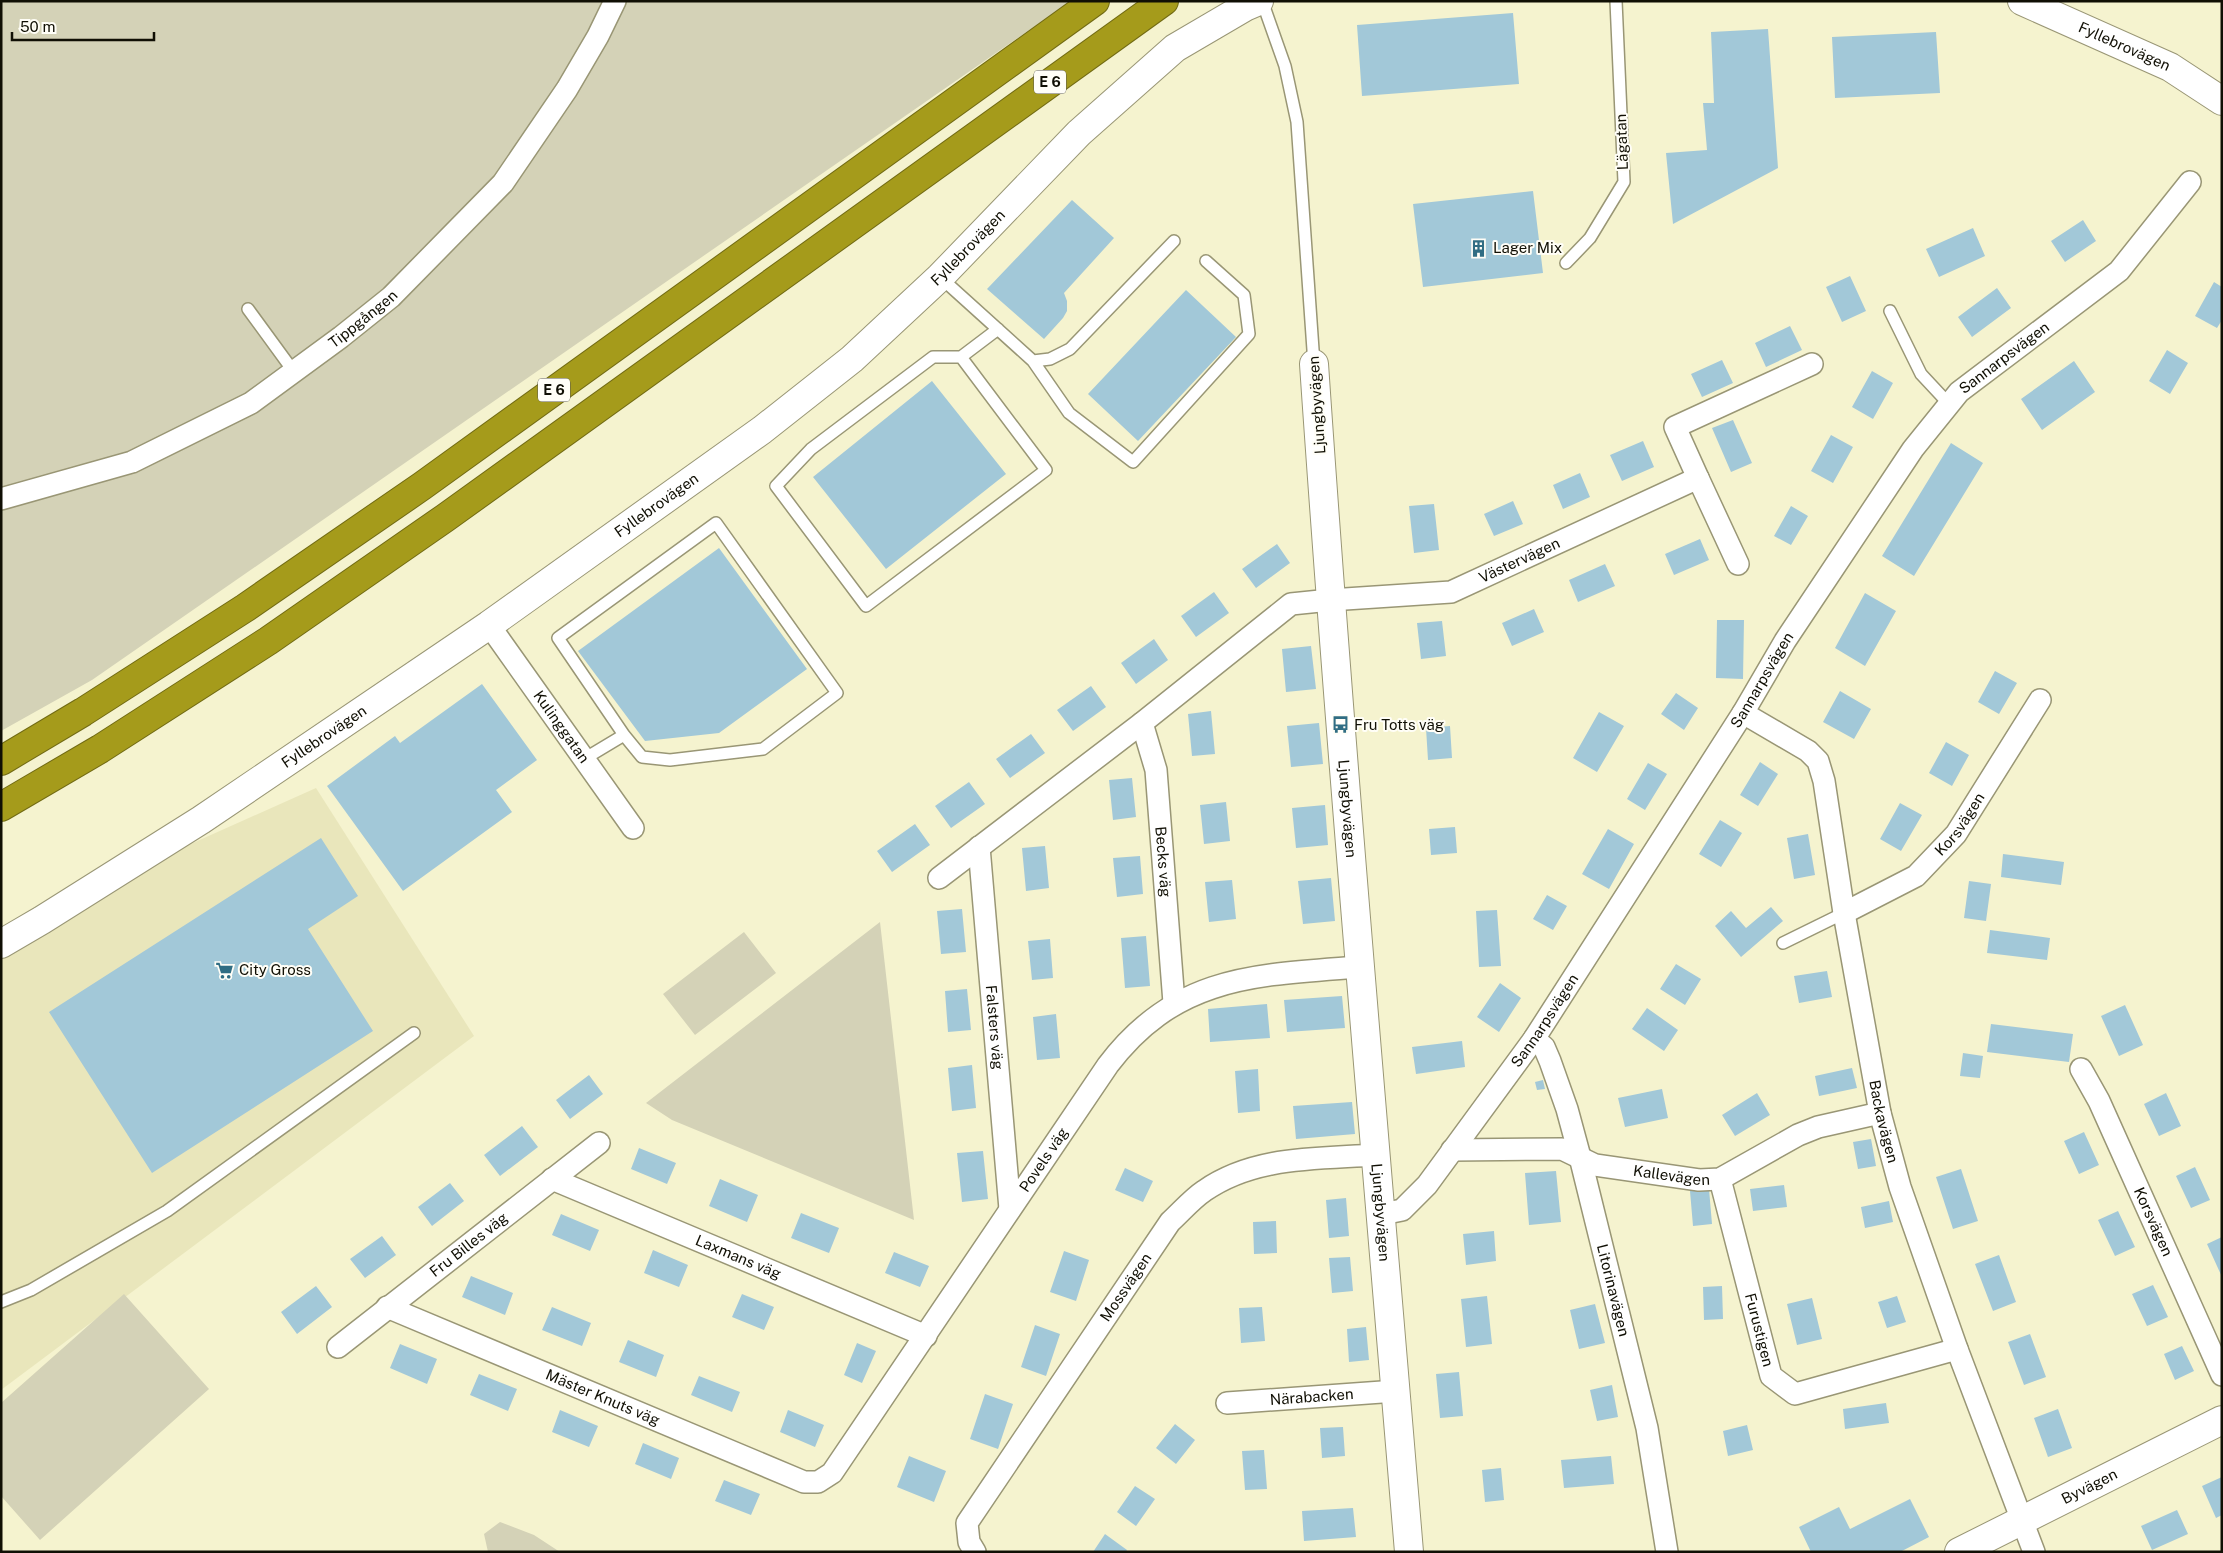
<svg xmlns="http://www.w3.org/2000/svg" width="2223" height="1553" viewBox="0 0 2223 1553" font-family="'Public Sans',sans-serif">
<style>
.built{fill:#e9e6bb}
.green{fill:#d4d2b7}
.building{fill:#a2c8d8}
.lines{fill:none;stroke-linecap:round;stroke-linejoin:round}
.lane-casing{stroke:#999675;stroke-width:14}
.street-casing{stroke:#999675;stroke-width:24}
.secondary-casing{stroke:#999675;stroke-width:30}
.highway-casing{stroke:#716a13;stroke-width:30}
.lane{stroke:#fff;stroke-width:11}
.street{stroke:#fff;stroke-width:21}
.secondary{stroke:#fff;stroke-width:28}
.highway{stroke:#a59b1b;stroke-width:28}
.labels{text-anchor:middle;stroke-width:4;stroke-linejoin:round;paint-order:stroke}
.shield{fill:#fffef7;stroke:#58574d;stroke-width:1}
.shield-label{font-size:14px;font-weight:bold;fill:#100f04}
.street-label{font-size:15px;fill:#100f04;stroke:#fffef7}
.poi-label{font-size:15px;fill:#100f04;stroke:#fffef7;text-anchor:start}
</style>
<rect width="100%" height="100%" fill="#f5f3cf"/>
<path class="built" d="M 316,788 L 474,1036 L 1,1390 L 1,929 Z"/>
<path class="green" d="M 1,1 L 1071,1 L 92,680 L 1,731 Z
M 880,922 L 914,1220 L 672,1120 L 646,1103 Z
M 744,932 L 776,973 L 695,1035 L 663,994 Z
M 124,1294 L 209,1389 L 40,1540 L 1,1496 L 1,1403 Z
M 500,1522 L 534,1535 L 560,1552 L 488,1552 L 484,1534 Z"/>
<path class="building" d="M 1513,13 L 1519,84 L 1362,96 L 1357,25 Z
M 1768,29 L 1778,168 L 1673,224 L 1666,153 L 1707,150 L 1703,103 L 1714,103 L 1711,32 Z
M 1936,32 L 1940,93 L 1835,98 L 1832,37 Z
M 1533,191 L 1543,273 L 1423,287 L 1413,204 Z
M 1072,200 L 1114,238 L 1064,293 L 1067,301 L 1067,311 L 1063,318 L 1044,339 L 987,289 Z
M 2083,220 L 2096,241 L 2065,262 L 2051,241 Z
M 1973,228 L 1985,256 L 1939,277 L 1926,249 Z
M 1850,276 L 1866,311 L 1842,322 L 1826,287 Z
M 2214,282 L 2222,287 L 2222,320 L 2217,328 L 2195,316 Z
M 1997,288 L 2011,308 L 1972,337 L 1958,317 Z
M 1186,290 L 1236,337 L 1138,441 L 1088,394 Z
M 1790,326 L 1802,350 L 1766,367 L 1755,343 Z
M 2167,350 L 2188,363 L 2170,394 L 2149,381 Z
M 1722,360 L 1733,383 L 1702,397 L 1691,374 Z
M 2074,361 L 2095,392 L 2042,430 L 2021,399 Z
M 1872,371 L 1893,383 L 1873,419 L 1852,407 Z
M 932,381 L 1006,474 L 886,569 L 813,477 Z
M 1733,420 L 1752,463 L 1731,472 L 1712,428 Z
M 1831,435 L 1853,447 L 1833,483 L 1811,471 Z
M 1643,441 L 1654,467 L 1622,481 L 1610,455 Z
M 1951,443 L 1983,463 L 1914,576 L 1882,556 Z
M 1580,473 L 1590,497 L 1563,509 L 1553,485 Z
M 1513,501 L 1523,524 L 1494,536 L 1484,514 Z
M 1434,504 L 1439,550 L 1414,553 L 1409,506 Z
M 1791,506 L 1808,516 L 1791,545 L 1774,536 Z
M 1700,539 L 1709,560 L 1674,575 L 1665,554 Z
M 1277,544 L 1290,563 L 1256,588 L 1242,569 Z
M 719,548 L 807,669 L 719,733 L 645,741 L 578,651 Z
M 1605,564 L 1615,586 L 1578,602 L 1569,580 Z
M 1214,592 L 1229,613 L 1196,637 L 1181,616 Z
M 1865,593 L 1896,611 L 1865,666 L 1835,648 Z
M 1534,609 L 1544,632 L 1512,646 L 1502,623 Z
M 1717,620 L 1744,620 L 1743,679 L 1716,678 Z
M 1442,621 L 1446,656 L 1421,659 L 1417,623 Z
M 1154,639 L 1168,660 L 1136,684 L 1121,663 Z
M 1311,646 L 1316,689 L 1286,692 L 1282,649 Z
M 1995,671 L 2017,683 L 1999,714 L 1978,702 Z
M 482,684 L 537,760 L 496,790 L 512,812 L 403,891 L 327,786 L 395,736 L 400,743 Z
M 1091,686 L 1106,707 L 1073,731 L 1057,710 Z
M 1840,691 L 1871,709 L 1854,739 L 1823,722 Z
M 1676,693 L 1698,708 L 1684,730 L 1661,714 Z
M 1211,711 L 1215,754 L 1192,756 L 1188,714 Z
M 1599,712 L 1624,726 L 1597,772 L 1573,758 Z
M 1319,723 L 1323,764 L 1291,767 L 1287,726 Z
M 1450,726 L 1452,758 L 1428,760 L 1426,728 Z
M 1031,734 L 1045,753 L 1010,778 L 996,759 Z
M 1946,742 L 1969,755 L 1952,786 L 1929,773 Z
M 1760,762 L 1778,774 L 1758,806 L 1740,795 Z
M 1648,763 L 1667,774 L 1645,810 L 1627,799 Z
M 1132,778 L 1136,817 L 1113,820 L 1109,780 Z
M 969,782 L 985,804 L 951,828 L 935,806 Z
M 1226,802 L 1230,841 L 1204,844 L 1200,805 Z
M 1900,803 L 1922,815 L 1901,851 L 1880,839 Z
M 1325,805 L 1328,845 L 1296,848 L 1292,808 Z
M 1720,820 L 1742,833 L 1721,867 L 1699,854 Z
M 915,824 L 930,845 L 892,872 L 877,851 Z
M 1455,827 L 1457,853 L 1431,855 L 1429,829 Z
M 1608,829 L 1634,844 L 1609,889 L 1582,874 Z
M 1808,834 L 1815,875 L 1794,879 L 1787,838 Z
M 321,838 L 358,896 L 308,929 L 373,1031 L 152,1173 L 49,1012 Z
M 1045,846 L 1049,888 L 1026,891 L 1022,848 Z
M 2003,854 L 2064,862 L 2061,885 L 2001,877 Z
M 1140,856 L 1143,894 L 1117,897 L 1113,858 Z
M 1331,878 L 1335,921 L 1303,924 L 1298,881 Z
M 1232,880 L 1236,919 L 1209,922 L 1205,882 Z
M 1969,881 L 1991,884 L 1986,921 L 1964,918 Z
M 1547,895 L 1567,906 L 1553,930 L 1533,919 Z
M 1771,907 L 1783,921 L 1741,957 L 1715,926 L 1731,911 L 1746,928 Z
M 962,909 L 966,952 L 941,954 L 937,911 Z
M 1497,910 L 1501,966 L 1479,967 L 1476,911 Z
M 1990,930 L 2050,938 L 2047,960 L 1987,953 Z
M 1146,936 L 1150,986 L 1125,988 L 1121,938 Z
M 1050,939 L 1053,978 L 1032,980 L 1028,941 Z
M 1676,964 L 1701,979 L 1685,1005 L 1660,989 Z
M 1827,971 L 1832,997 L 1799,1003 L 1794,976 Z
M 1500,983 L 1521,998 L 1499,1032 L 1477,1017 Z
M 967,989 L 971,1030 L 948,1032 L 945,991 Z
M 1342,996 L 1345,1028 L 1287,1032 L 1284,1000 Z
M 1267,1004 L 1270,1038 L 1210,1042 L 1208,1009 Z
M 2125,1005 L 2143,1045 L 2119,1056 L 2101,1016 Z
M 1647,1008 L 1678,1030 L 1664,1051 L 1632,1029 Z
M 1056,1014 L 1060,1058 L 1037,1060 L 1033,1017 Z
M 1991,1024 L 2073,1034 L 2069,1062 L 1987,1052 Z
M 1462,1041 L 1465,1067 L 1416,1074 L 1412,1047 Z
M 1963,1053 L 1983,1056 L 1980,1078 L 1960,1076 Z
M 972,1065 L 976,1108 L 952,1111 L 948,1068 Z
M 1852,1068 L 1857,1088 L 1819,1096 L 1815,1076 Z
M 1258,1069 L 1260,1111 L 1238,1113 L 1235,1071 Z
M 589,1075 L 603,1094 L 570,1119 L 556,1100 Z
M 1543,1080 L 1545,1089 L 1537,1090 L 1535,1082 Z
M 1662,1089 L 1668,1118 L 1625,1127 L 1618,1098 Z
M 1757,1093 L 1770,1115 L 1735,1136 L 1722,1115 Z
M 2166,1093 L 2181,1126 L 2159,1136 L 2144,1104 Z
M 1352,1102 L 1355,1134 L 1296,1139 L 1293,1106 Z
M 522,1126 L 538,1147 L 500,1176 L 484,1155 Z
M 2084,1132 L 2099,1165 L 2079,1174 L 2064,1141 Z
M 1871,1139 L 1876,1166 L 1858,1169 L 1853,1142 Z
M 639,1148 L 676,1163 L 667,1184 L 631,1169 Z
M 983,1151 L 988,1199 L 962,1202 L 957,1153 Z
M 2195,1167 L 2210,1200 L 2191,1208 L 2176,1176 Z
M 1125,1168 L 1153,1181 L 1143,1202 L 1115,1190 Z
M 1961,1169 L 1978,1221 L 1953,1229 L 1936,1177 Z
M 1556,1171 L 1561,1222 L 1529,1225 L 1525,1173 Z
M 720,1179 L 758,1195 L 747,1222 L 709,1206 Z
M 450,1183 L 464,1201 L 432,1226 L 418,1207 Z
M 1784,1185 L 1787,1207 L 1753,1211 L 1750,1189 Z
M 1709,1189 L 1712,1224 L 1693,1226 L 1690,1191 Z
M 1346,1198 L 1349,1236 L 1329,1238 L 1326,1200 Z
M 1889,1201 L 1893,1222 L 1865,1228 L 1861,1207 Z
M 2118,1211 L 2135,1247 L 2115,1256 L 2098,1220 Z
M 801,1213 L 839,1228 L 829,1253 L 791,1238 Z
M 561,1214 L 599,1230 L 590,1251 L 552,1235 Z
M 1276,1221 L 1277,1253 L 1254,1254 L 1253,1222 Z
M 1494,1231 L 1496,1261 L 1466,1265 L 1463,1234 Z
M 382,1236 L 396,1255 L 365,1278 L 350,1259 Z
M 2222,1237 L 2222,1277 L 2207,1244 Z
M 653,1250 L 688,1265 L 679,1287 L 644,1273 Z
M 1064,1251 L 1089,1260 L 1076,1301 L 1050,1292 Z
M 894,1252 L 929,1266 L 920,1287 L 885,1273 Z
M 1999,1255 L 2016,1302 L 1993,1311 L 1975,1264 Z
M 1350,1257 L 1353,1291 L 1332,1293 L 1329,1258 Z
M 471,1276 L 513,1293 L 505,1315 L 462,1297 Z
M 2153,1285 L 2168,1317 L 2147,1326 L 2132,1294 Z
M 316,1286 L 332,1307 L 297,1334 L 281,1312 Z
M 1722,1286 L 1723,1319 L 1704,1320 L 1703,1287 Z
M 742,1294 L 774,1307 L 764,1330 L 732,1317 Z
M 1487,1296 L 1492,1344 L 1466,1347 L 1461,1299 Z
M 1897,1296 L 1906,1322 L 1887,1328 L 1878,1302 Z
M 1812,1298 L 1822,1339 L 1797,1345 L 1787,1304 Z
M 1595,1304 L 1605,1343 L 1579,1349 L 1570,1310 Z
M 552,1307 L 591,1323 L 582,1346 L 542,1330 Z
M 1262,1307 L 1265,1341 L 1241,1343 L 1239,1308 Z
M 1035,1325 L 1060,1334 L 1046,1376 L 1021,1367 Z
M 1366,1327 L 1369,1360 L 1349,1362 L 1347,1329 Z
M 2030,1334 L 2046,1377 L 2024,1385 L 2008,1342 Z
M 628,1340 L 664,1355 L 656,1377 L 619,1362 Z
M 857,1343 L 876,1351 L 862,1383 L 844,1375 Z
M 400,1344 L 437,1359 L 427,1384 L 390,1368 Z
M 2182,1346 L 2194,1371 L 2175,1380 L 2164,1354 Z
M 1459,1372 L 1463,1416 L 1440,1418 L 1436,1374 Z
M 479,1374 L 517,1389 L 508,1411 L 470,1395 Z
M 699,1376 L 740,1392 L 732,1412 L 691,1395 Z
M 1612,1385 L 1618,1417 L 1597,1421 L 1590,1390 Z
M 985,1394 L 1013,1404 L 998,1449 L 970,1439 Z
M 1886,1403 L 1889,1423 L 1845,1429 L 1843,1409 Z
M 2058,1409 L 2072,1448 L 2048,1457 L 2034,1418 Z
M 560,1410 L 598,1426 L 589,1447 L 552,1432 Z
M 788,1410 L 824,1425 L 815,1447 L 780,1432 Z
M 1175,1424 L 1195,1440 L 1176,1464 L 1156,1448 Z
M 1747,1425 L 1753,1450 L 1728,1456 L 1723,1431 Z
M 1343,1427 L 1345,1456 L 1322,1458 L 1320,1428 Z
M 643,1443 L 679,1458 L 671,1479 L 635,1464 Z
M 1264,1450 L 1267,1489 L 1245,1490 L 1242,1451 Z
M 909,1456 L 946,1471 L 934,1502 L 897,1487 Z
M 1611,1456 L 1614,1484 L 1564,1488 L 1561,1460 Z
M 1501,1468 L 1504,1500 L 1485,1502 L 1482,1470 Z
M 2222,1477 L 2222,1515 L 2216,1518 L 2202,1486 Z
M 724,1480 L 760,1494 L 751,1515 L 715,1501 Z
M 1135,1486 L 1155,1499 L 1136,1526 L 1117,1512 Z
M 1910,1499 L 1929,1537 L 1900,1552 L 1811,1552 L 1799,1527 L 1839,1507 L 1850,1529 Z
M 1353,1508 L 1356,1537 L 1304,1541 L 1302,1511 Z
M 2177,1510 L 2188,1534 L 2152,1550 L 2141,1526 Z
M 1105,1534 L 1127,1550 L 1126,1552 L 1093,1552 Z"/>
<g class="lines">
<defs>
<path id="lane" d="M 1262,1 L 1285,66 L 1297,122 L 1314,364
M 1566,263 L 1590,238 L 1624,182 L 1616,1
M 940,277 L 1033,361 L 1050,359 L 1070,349 L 1174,241
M 248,309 L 294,372
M 1890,311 L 1921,374 L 1949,404
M 961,357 L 1046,470 L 866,606 L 776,486 L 811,449 L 933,357 L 961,357 L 998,329
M 1033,361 L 1069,413 L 1133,462 L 1249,334 L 1244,295 L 1206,261
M 584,759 L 624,735 L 642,757 L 670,760 L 763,749 L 837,693 L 716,523 L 558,638 L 624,735
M 1783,943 L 1844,913
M 1,1302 L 31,1290 L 167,1211 L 414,1033"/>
<g id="street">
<path d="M 1698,478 L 1675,427 L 1812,364"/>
<path id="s1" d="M 1,499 L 132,462 L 251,403 L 341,337 L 391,297 L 503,183 L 567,89 L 598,36 L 615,1"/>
<path id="s2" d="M 489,625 L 633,828"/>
<path id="s3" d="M 1743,713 L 1808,751 L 1818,761 L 1824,781 L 1844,913 L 1880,1113 L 1900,1187 L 1957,1349 L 2034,1552"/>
<path id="s4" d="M 1142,723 L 1156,770 L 1174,1003"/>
<path id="s5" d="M 979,847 L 1010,1209"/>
<path id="s6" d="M 939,878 L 1142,723 L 1291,604 L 1330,600 L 1451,592 L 1698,478 L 1738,564"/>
<path id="s7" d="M 1844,913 L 1916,876 L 1956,834 L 2040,700"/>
<path id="s8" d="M 1534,1039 L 1544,1047 L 1550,1061 L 1567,1109 L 1580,1157 L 1647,1428 L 1667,1552"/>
<path id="s9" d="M 2081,1069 L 2099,1101 L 2222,1375"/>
<path id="s10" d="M 1452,1150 L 1562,1149 L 1595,1165 L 1699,1180 L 1720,1179 L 1798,1135 L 1818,1127 L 1880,1113"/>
<path id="s11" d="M 552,1179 L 926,1336"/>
<path id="s12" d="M 1720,1179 L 1771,1376 L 1795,1394 L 1957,1349"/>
<path id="s13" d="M 1382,1214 L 1402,1210 L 1427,1185 L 1534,1039 L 1743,713 L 1785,641 L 1913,449 L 1959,392 L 2119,271 L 2190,182"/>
<path id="s14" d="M 387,1307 L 804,1482 L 818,1482 L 832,1473 L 1108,1065 C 1176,975 1256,975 1359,967"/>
<path id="s15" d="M 338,1347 L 599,1143"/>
<path id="s16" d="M 1227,1403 L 1396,1391"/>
<path id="s17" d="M 975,1552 L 969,1542 L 967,1523 L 1170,1222 C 1181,1212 1192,1199 1204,1191 C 1254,1156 1316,1159 1375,1155"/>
</g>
<g id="secondary">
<path id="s18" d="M 2022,1 L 2170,67 L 2222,101"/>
<path id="s19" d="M 1314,364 C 1341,760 1376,1156 1409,1552"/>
<path id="s20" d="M 1,944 L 42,920 L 201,820 L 489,625 L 762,430 L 852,359 L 940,277 L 1079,133 L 1175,48 L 1245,7 L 1259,1"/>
<path id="s21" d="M 1959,1552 L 2222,1420"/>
</g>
<path id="highway" d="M 1,761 L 83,712 L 245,608 L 422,486 L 1095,1
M 1,807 L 100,749 L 268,641 L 445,518 L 1164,1"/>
</defs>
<use href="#lane" class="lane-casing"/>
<use href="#street" class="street-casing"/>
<use href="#secondary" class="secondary-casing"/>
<use href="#highway" class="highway-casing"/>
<use href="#lane" class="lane"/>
<use href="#street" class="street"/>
<use href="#secondary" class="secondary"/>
<use href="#highway" class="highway"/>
</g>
<defs>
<symbol id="building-bare" viewBox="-9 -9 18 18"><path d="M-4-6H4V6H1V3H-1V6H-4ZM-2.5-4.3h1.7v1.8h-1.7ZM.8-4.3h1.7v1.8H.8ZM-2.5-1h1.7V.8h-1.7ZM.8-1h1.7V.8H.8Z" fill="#306d83" stroke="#fffef7" stroke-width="2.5" paint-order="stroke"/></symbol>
<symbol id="bus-bare" viewBox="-9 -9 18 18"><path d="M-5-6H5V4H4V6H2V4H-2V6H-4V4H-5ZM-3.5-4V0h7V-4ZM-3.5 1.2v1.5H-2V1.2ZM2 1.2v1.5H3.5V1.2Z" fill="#306d83" stroke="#fffef7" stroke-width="2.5" paint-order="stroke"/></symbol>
<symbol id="supermarket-bare" viewBox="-9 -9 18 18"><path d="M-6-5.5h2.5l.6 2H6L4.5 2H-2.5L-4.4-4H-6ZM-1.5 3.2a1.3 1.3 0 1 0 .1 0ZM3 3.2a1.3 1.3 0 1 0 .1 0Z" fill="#306d83" stroke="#fffef7" stroke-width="2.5" paint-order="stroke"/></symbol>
</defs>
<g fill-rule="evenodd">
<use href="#building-bare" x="1466" y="236" width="25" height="25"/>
<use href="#bus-bare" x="1328" y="712" width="25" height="25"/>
<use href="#supermarket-bare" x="212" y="958" width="25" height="25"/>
</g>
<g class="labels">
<g class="shield">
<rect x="1034" y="70.5" width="32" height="23" rx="4"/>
<rect x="538" y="378.5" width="32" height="23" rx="4"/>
</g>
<g class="shield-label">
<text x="1050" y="87">E 6</text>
<text x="554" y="395">E 6</text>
</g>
<g class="street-label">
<text dy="5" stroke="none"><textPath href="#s18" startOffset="112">Fyllebrovägen</textPath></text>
<text transform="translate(1622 142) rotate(-92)" y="5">Lägatan</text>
<text dy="5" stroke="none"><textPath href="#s20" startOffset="1194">Fyllebrovägen</textPath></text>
<text dy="5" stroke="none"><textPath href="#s1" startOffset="409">Tippgången</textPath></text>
<text dy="5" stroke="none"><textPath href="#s13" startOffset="1068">Sannarpsvägen</textPath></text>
<text transform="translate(1317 405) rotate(-94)" y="5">Ljungbyvägen</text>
<text dy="5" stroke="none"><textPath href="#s20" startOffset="789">Fyllebrovägen</textPath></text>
<text dy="5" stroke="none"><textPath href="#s6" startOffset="682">Västervägen</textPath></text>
<text dy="5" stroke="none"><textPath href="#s13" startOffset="662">Sannarpsvägen</textPath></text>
<text dy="5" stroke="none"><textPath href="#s2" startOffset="125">Kulinggatan</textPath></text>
<text dy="5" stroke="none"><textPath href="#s20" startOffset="384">Fyllebrovägen</textPath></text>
<text dy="5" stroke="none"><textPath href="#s19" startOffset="446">Ljungbyvägen</textPath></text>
<text dy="5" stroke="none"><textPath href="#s7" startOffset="149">Korsvägen</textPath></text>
<text dy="5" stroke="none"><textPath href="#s4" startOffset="141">Becks väg</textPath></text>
<text dy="5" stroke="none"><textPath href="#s13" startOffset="258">Sannarpsvägen</textPath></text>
<text dy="5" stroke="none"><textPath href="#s5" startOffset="181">Falsters väg</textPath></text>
<text dy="5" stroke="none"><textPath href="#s3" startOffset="456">Backavägen</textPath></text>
<text dy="5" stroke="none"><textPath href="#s14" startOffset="861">Povels väg</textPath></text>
<text dy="5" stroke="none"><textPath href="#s10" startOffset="224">Kallevägen</textPath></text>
<text dy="5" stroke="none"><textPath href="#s19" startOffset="851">Ljungbyvägen</textPath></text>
<text dy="5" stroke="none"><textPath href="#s9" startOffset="169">Korsvägen</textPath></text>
<text dy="5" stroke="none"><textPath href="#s15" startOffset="166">Fru Billes väg</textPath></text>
<text dy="5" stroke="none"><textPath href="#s11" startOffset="202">Laxmans väg</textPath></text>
<text dy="5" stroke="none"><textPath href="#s17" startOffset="315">Mossvägen</textPath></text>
<text dy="5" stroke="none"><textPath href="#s8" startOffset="266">Litorinavägen</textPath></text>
<text dy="5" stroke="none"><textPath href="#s12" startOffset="156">Furustigen</textPath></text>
<text dy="5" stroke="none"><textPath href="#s14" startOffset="234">Mäster Knuts väg</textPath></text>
<text dy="5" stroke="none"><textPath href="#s16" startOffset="85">Närabacken</textPath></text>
<text dy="5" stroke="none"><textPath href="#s21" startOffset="146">Byvägen</textPath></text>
</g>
<g class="poi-label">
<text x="1493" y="253">Lager Mix</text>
<text x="1354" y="730">Fru Totts väg</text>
<text x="239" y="975">City Gross</text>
</g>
</g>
<rect width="2223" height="1553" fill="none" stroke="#100f04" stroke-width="5"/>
<path d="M12 32v8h142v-8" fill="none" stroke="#100f04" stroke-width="2.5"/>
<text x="20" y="32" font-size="15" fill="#100f04" stroke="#fffef7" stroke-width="4" paint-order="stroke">50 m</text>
</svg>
